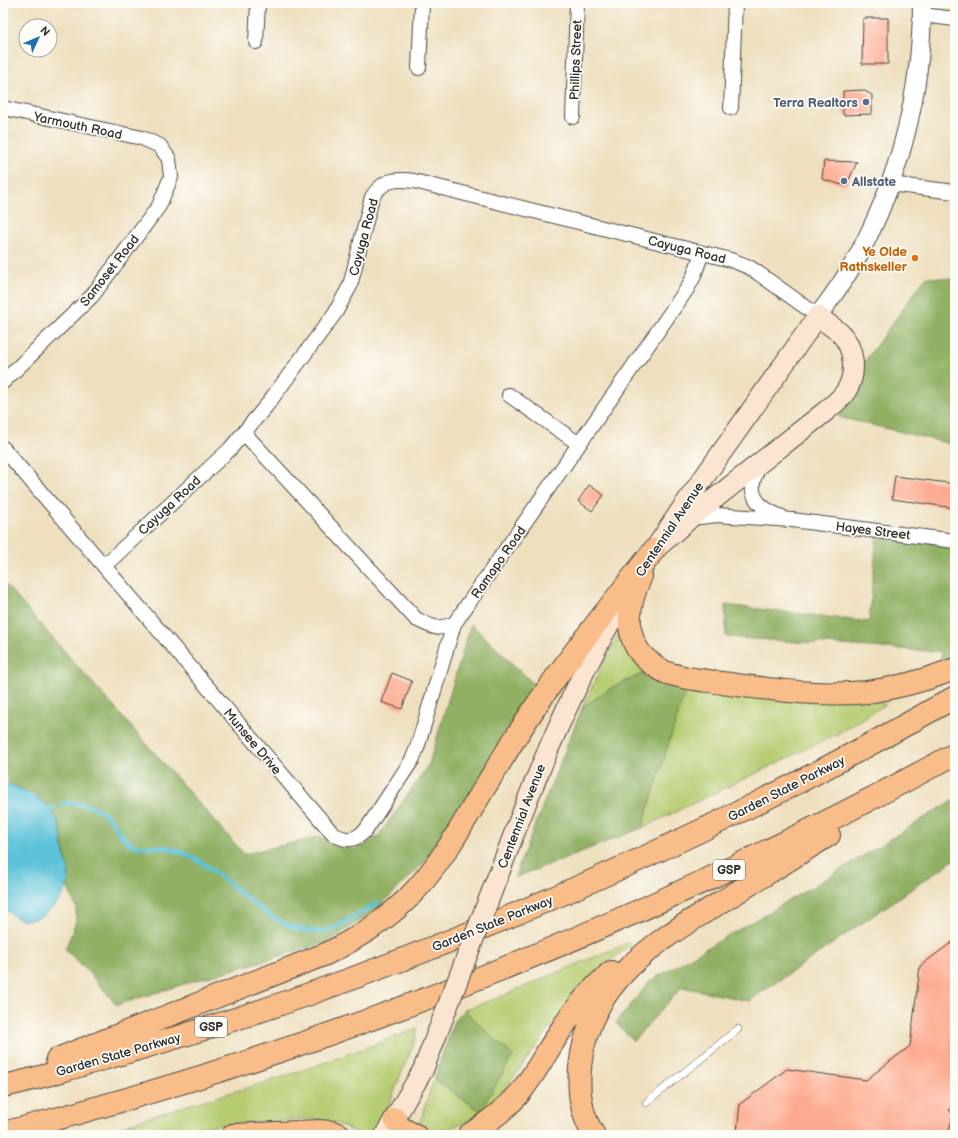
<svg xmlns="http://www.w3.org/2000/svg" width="958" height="1138" viewBox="0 0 958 1138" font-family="'Balsamiq Sans',sans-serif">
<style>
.green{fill:#b6cc71;stroke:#707c4e}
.forest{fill:#90b063;stroke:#5e6e47}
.water{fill:#5dc3da;stroke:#447782}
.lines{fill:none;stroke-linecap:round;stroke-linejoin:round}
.stream{stroke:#5dc3da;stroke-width:4.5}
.building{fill:#fdab90}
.service-casing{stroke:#484641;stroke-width:8}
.minor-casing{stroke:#484641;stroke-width:16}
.tertiary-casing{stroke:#484641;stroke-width:20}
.secondary-casing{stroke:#484641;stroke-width:22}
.motorway-casing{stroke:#484641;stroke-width:24}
.service{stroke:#fff;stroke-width:7}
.minor{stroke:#fff;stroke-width:14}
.tertiary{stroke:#fff;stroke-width:18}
.secondary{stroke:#fce5d0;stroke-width:20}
.motorway{stroke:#f8bd89;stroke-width:22}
.secondary-bridge-casing{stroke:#484641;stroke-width:22;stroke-linecap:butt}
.secondary-bridge{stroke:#fce5d0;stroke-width:20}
.service-dot{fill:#5c6f8a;stroke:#fdfcf7;stroke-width:1.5}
.food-dot{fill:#e8710a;stroke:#fdfcf7;stroke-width:1.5}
.labels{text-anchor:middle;stroke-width:3.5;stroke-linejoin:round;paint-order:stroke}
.shield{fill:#fdfcf7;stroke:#6a6a68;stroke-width:1}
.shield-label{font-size:12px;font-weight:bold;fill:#2b2b2b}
.street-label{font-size:13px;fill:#2b2b2b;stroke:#fdfcf7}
.service-label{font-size:13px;font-weight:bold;fill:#4e5e75;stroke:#fdfcf7;text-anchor:end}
.food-label{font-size:13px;font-weight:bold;fill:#c56008;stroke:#fdfcf7;text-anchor:end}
</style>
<rect width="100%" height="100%" fill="#fdfcf7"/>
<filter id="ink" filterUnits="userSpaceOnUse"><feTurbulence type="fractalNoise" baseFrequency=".025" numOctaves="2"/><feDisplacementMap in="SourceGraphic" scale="8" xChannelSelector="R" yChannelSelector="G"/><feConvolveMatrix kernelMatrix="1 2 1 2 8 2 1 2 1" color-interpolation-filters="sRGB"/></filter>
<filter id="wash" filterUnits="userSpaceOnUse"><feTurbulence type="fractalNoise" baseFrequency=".012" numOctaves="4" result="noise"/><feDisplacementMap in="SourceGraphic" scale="16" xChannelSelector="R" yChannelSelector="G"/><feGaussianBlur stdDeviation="0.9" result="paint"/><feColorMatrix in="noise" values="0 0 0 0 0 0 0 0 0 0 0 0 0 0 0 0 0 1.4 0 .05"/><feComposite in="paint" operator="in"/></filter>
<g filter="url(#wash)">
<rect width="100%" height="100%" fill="#eedfbe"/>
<path class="green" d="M 620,631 L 653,677 L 643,673 L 609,689 L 582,708 L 601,668 Z
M 686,689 L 865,699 L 886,704 L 837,734 L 642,828 Z
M 630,942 L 632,944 L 606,964 L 581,986 L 498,1098 L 470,1120 L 451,1128 L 438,1130 L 421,1127 L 419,1125 L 434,1079 L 480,1110 L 513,1056 L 464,1010 L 500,997 Z
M 417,1029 L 415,1040 L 389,1104 L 373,1135 L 360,1135 L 336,1123 L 318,1119 L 300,1119 L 137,1132 L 118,1130 L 118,1128 C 169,1109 221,1096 273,1080 C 321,1065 369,1046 417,1029 Z"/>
<path class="forest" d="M 926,277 L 955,279 L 955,445 L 839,417 L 862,365 Z
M 877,535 L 955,546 L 955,658 L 939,667 L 942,652 L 726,637 L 725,605 L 869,622 Z
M 3,582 L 244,854 L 319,837 L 354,850 L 377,838 L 429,764 L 471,624 L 539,689 L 423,864 L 375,911 L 326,943 L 200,979 L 117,1005 L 90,974 L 65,949 L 71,935 L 76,921 L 76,907 L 67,886 L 69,876 L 68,867 L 62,842 L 60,826 L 18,787 L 9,784 L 3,767 Z
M 643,673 L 686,689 L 642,828 L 514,878 L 582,708 L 609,689 Z
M 955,799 L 955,859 L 749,1001 L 682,987 L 633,1041 L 616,1023 L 650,981 L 824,880 Z
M 464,1010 L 513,1056 L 480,1111 L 434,1079 L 454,1021 Z"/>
<path class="water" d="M 9,784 C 28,791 53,803 59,825 C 62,833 61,841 63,849 C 65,858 69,867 69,876 C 69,897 39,929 17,918 C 12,916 7,910 3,906 L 3,785 Z"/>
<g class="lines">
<path class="stream" d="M 62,804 C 75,801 97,806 107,816 C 115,823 123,842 133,845 C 141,848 155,846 163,847 C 172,849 184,853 192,857 C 235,879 276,942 330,930 C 335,929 340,925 344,923 C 355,916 366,910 378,903
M 50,809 L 54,807"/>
</g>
<g id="blocks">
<path class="building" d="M 863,18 L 888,18 L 888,64 L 862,64 Z
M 863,90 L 872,95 L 872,114 L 843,115 L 843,91 Z
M 824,161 L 857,162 L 846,186 L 822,179 Z
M 895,476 L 955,484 L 955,508 L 892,499 Z
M 589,485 L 604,495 L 592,511 L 578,501 Z
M 392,673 L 412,681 L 402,709 L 381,702 Z
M 955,940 L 955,1105 L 949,1110 L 953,1115 L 949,1131 L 945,1135 L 759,1135 L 737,1132 L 740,1104 L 787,1069 L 866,1080 L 910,1046 L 920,966 Z"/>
</g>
</g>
<g filter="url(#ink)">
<use href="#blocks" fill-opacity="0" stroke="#484641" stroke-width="1"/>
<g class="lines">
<defs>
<path id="service" d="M 646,1103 L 738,1029"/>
<path id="minor" d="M 922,15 L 955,19
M 256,42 L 258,3
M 419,68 L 422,3
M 3,108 L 142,138 L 160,146 L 169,159 L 171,177 L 159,206 L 92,296 L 3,382
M 731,108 L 735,3
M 573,117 L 577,3
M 890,184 L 955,192
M 509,395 L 579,444
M 244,433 L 416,619 C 434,628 436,630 454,624
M 3,448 L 333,834 C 348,842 354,841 366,830 L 412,760 L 417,748 L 454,624 L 687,289 L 693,278 L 702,253
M 760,465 C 744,491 755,507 782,517
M 691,518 L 717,515 L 792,520 L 955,541
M 104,566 L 230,449 L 267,405 L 335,313 L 350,286 L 372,197 C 383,180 394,178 414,181 L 731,260 L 749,267 L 758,273 L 818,316"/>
<path id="tertiary" d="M 818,316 C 831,298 844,281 855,261 C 899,182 922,93 922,3"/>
<path id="secondary" d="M 645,564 L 683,507 L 818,316 C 825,322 833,327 840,333 C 855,348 857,374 846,391 C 841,399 833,405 826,411 L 690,518 L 654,550
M 504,860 C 537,773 573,686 620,605
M 385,1135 L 423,1070"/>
<path id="motorway" d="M 641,576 C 628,604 622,638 647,660 C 653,665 659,669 665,672 C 683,679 703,680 722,683 C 769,689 819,697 867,692 C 898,688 926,680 955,669
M 57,1059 L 326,954 C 356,939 384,922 408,898 C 436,870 456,836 476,802 C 494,772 512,742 532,712 C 569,656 612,604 654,550
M 3,1086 C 33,1080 63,1070 93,1062 C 163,1042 232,1021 301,997 C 529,916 746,817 955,697
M 395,1119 L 401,1128 L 415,1135
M 3,1133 C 335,1048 655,918 955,754
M 233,1135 L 318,1131 L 332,1132 L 340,1135
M 469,1135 C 487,1123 504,1111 519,1094 C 535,1074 547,1051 561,1030 C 575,1008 592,989 611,972
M 594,1135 C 581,1115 578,1091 580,1068 C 588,979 659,940 726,899 C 761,877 795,856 829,835"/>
</defs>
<use href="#service" class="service-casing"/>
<use href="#minor" class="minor-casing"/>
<use href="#tertiary" class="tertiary-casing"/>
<use href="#secondary" class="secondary-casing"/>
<use href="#motorway" class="motorway-casing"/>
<use href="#service" class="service"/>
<use href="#minor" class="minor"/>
<use href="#tertiary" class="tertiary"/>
<use href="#secondary" class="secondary"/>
<use href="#motorway" class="motorway"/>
<defs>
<path id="secondary-bridge" d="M 423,1070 L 504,860"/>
</defs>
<use href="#secondary-bridge" class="secondary-bridge-casing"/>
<use href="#secondary-bridge" class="secondary-bridge"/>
</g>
</g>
<g class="service-dot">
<circle cx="866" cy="102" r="4"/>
<circle cx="844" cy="181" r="4"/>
</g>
<circle class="food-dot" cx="915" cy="258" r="4"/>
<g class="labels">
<g class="shield">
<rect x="713" y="860" width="32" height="20" rx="3"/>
<rect x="195" y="1017" width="32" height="20" rx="3"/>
</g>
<g class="shield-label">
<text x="729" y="874">GSP</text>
<text x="211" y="1031">GSP</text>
</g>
<g class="street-label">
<text transform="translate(575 60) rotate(-88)" y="5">Phillips Street</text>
<text transform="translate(78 125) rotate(12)" y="5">Yarmouth Road</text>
<text transform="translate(363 237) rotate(-75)" y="5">Cayuga Road</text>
<text transform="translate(687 249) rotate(14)" y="5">Cayuga Road</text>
<text transform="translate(109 270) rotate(-52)" y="5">Samoset Road</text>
<text transform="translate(169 505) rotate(-43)" y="5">Cayuga Road</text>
<text transform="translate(669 529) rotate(-56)" y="5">Centennial Avenue</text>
<text transform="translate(873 530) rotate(7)" y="5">Hayes Street</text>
<text transform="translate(498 562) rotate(-55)" y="5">Ramapo Road</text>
<text transform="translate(253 741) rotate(50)" y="5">Munsee Drive</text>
<text transform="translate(786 788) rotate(-27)" y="5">Garden State Parkway</text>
<text transform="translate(521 816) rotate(-69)" y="5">Centennial Avenue</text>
<text transform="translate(492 923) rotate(-22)" y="5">Garden State Parkway</text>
<text transform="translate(118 1054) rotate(-16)" y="5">Garden State Parkway</text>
</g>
<g class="service-label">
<text x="858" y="107">Terra Realtors</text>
<text x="852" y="186" text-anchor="start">Allstate</text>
</g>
<g class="food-label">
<text x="907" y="256">Ye Olde<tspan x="907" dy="15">Rathskeller</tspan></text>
</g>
</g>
<rect width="958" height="1138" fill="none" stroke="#fdfcf7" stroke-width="16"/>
<g transform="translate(38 38) rotate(46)"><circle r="19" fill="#fdfcf7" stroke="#a9a8a5"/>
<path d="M0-3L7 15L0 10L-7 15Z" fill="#1f6fb2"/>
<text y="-6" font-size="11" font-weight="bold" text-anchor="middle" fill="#2b2b2b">N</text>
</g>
</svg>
